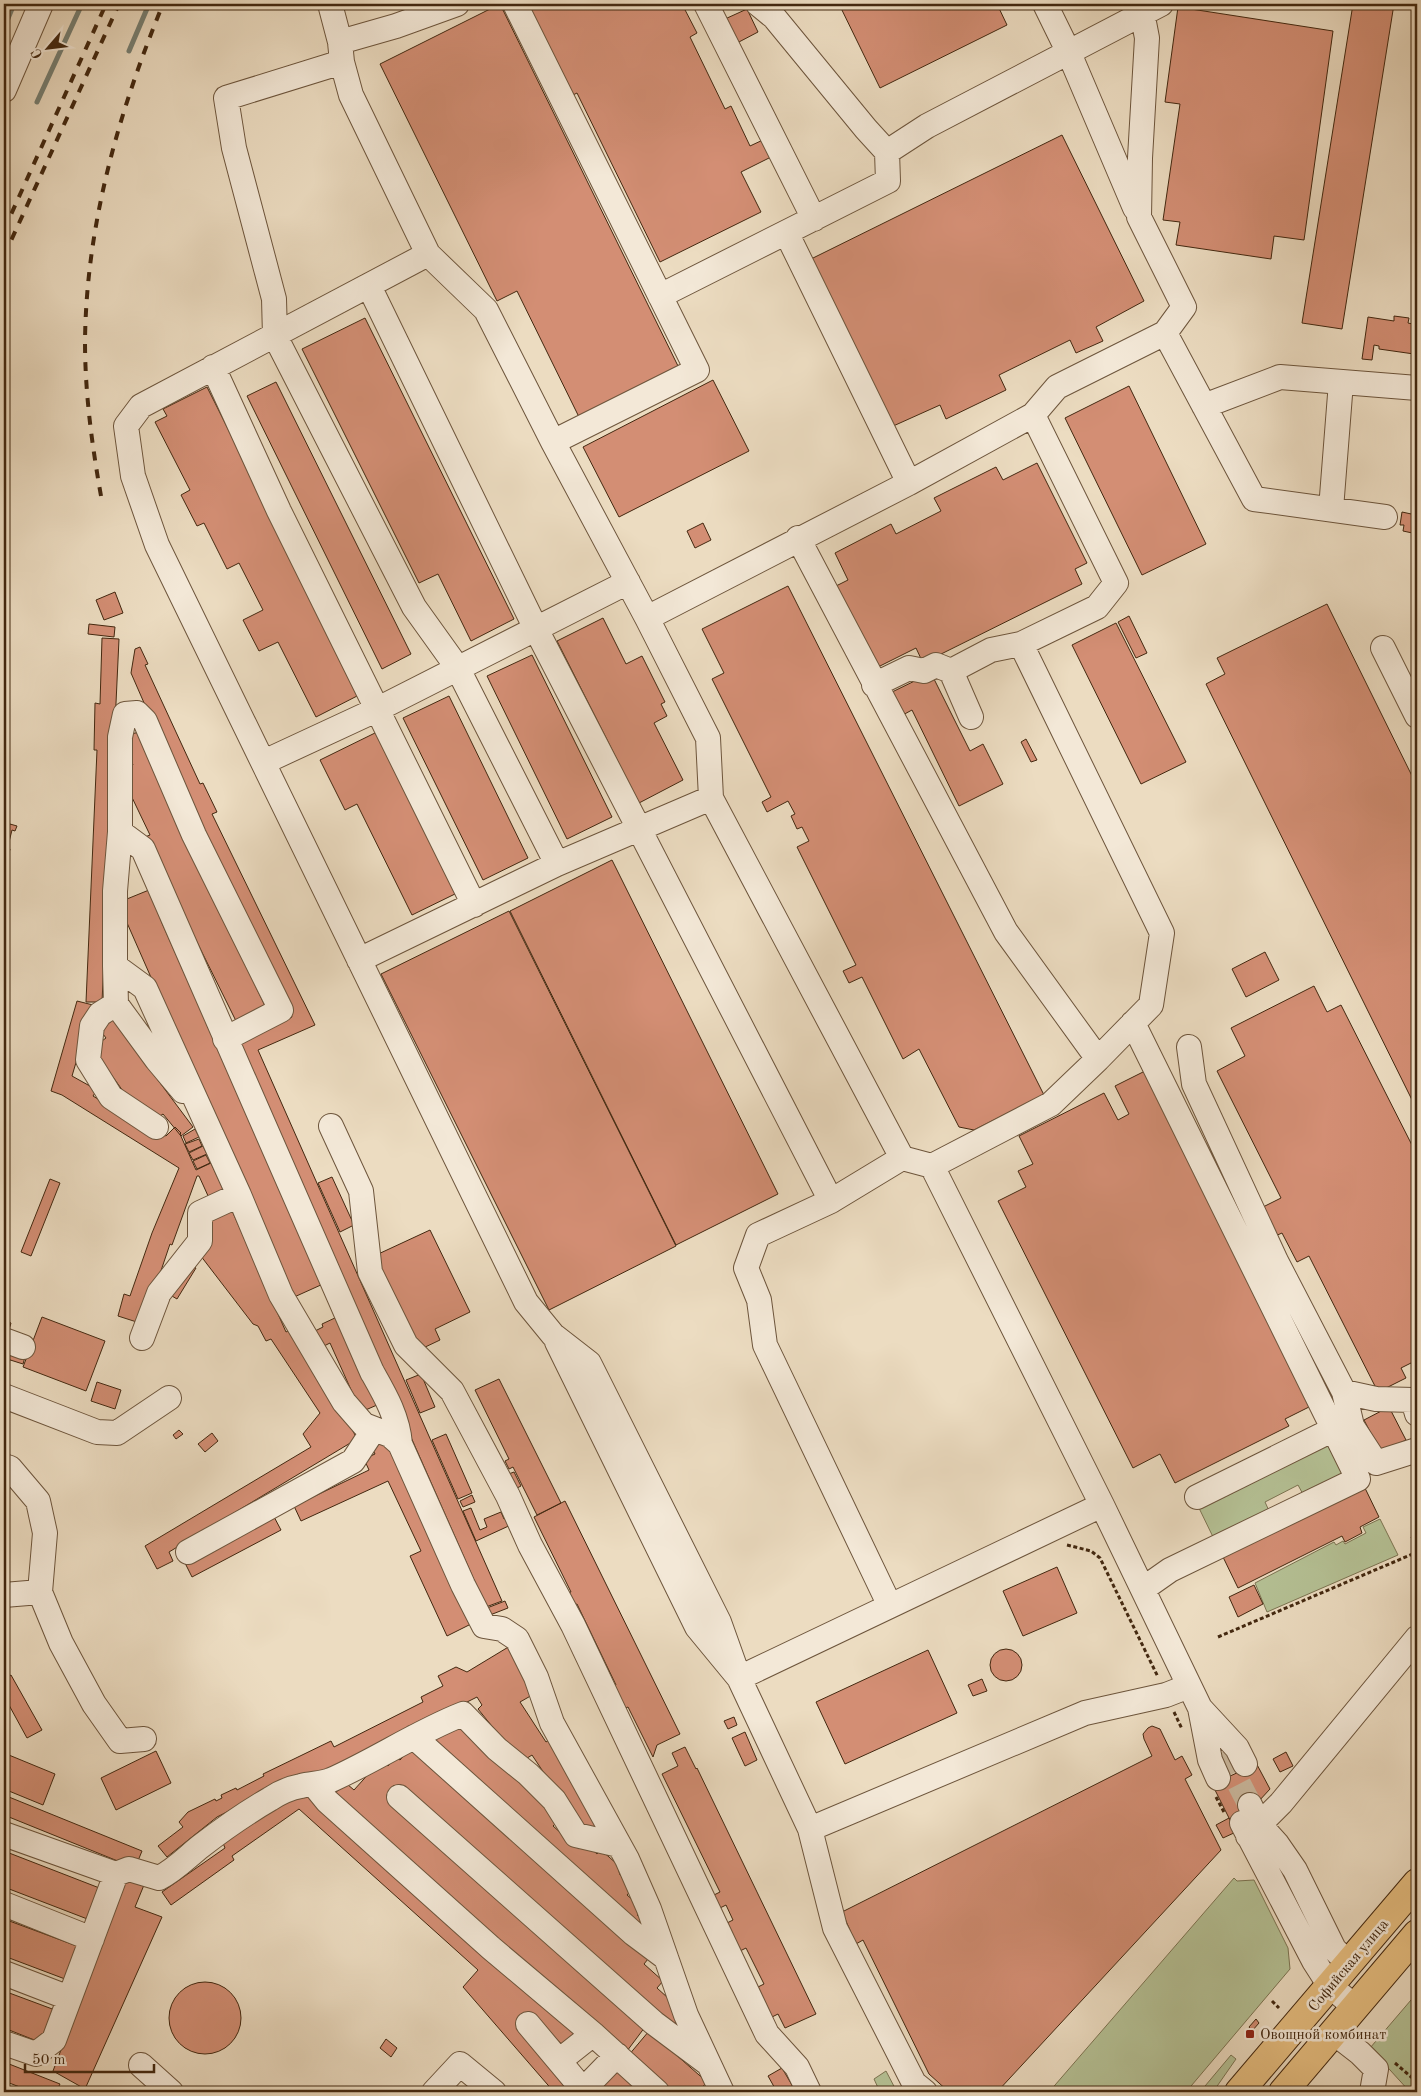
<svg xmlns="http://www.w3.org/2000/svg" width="1421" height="2096" viewBox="0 0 1421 2096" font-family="'Old Standard TT',serif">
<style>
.green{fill:#b5c195;stroke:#7c7452}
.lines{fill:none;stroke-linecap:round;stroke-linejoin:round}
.stream{stroke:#778074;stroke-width:5}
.building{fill:#d38e74;stroke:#432810}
.minor-tunnel{stroke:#cab89e;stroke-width:24;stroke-dasharray:24 12;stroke-linecap:butt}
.minor-casing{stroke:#6d553c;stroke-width:26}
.major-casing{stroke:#432810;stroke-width:30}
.path{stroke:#432810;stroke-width:3;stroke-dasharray:4 2.5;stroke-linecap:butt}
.minor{stroke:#f3e8d7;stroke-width:24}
.major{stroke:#e6be80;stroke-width:28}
.rail{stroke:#432810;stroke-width:4;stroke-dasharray:9 9;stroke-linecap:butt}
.poi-dot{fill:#8f2418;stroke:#f3e8d7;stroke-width:2}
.labels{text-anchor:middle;stroke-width:5;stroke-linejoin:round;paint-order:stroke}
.street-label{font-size:15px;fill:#432810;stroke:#f3e8d7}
.poi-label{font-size:15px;fill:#432810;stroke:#f3e8d7;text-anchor:start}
</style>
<rect width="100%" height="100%" fill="#ecdcc1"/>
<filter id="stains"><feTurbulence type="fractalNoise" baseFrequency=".004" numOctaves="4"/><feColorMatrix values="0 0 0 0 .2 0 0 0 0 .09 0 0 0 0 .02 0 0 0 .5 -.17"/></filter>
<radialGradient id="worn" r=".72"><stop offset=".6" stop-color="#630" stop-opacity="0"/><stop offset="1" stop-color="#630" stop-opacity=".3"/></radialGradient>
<path class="green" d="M 1329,1445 L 1342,1472 L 1340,1476 L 1304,1496 L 1298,1485 L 1265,1502 L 1270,1513 L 1215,1541 L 1198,1506 L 1319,1446 Z
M 1380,1519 L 1398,1555 L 1267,1612 L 1255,1583 L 1334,1542 L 1336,1545 L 1343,1541 L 1345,1544 L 1366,1533 L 1363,1527 Z
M 1234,1878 L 1237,1881 L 1254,1880 L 1288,1948 L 1290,1969 L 1186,2092 L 1049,2092 Z
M 1417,1993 L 1417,2092 L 1410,2092 L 1370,2048 Z
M 1231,2055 L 1236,2059 L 1213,2092 L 1200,2092 Z
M 886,2071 L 897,2092 L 880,2092 L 874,2079 Z"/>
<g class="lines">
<path class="stream" d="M 4,28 L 14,4
M 129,51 L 149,4
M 37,102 L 82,4"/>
</g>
<path class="building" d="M 500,4 L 679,368 L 579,417 L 517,291 L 497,301 L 380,64 Z
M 525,4 L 682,4 L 697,33 L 690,37 L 725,109 L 731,106 L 750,146 L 765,139 L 773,156 L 741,172 L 761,212 L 660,262 L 577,93 L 571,96 Z
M 839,4 L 997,4 L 1007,25 L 880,88 Z
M 1353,4 L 1394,4 L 1342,329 L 1302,323 Z
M 1178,7 L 1333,31 L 1304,240 L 1274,236 L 1271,259 L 1176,245 L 1180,222 L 1163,220 L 1180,104 L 1165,102 Z
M 747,9 L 758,32 L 737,43 L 725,19 Z
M 1062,135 L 1144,301 L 1096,327 L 1103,341 L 1076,353 L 1070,340 L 999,375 L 1006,390 L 946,419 L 940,405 L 891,427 L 809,260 Z
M 1394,316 L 1409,318 L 1408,323 L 1417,325 L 1417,352 L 1414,352 L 1414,354 L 1379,349 L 1379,346 L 1374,345 L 1372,360 L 1362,359 L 1368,317 L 1394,321 Z
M 365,318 L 514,619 L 471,641 L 438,574 L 419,583 L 302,349 Z
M 713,380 L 749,451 L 619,517 L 583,447 Z
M 276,382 L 411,654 L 382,669 L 247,396 Z
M 1129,386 L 1206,544 L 1142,575 L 1065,418 Z
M 207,387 L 361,694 L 316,717 L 278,642 L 259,651 L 243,620 L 263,610 L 239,563 L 227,569 L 204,523 L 197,526 L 181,495 L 190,490 L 155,422 L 167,416 L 163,409 Z
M 1037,463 L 1087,563 L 1075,569 L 1082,584 L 923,663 L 916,648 L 876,668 L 836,586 L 848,580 L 835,553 L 891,524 L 896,534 L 941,511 L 934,498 L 996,467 L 1003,480 Z
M 1417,504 L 1417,534 L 1403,531 L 1404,525 L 1400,525 L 1402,512 L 1416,515 Z
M 703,523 L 711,540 L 695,548 L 687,531 Z
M 788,586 L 1044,1095 L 974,1130 L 959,1127 L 919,1049 L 903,1059 L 862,977 L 849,983 L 843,971 L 856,965 L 797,847 L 809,841 L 802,827 L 797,829 L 791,816 L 795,814 L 788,801 L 767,812 L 762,802 L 771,797 L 712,679 L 724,673 L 702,629 Z
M 115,592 L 123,613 L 104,620 L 96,600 Z
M 1327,604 L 1417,786 L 1417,1110 L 1206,684 L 1225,674 L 1217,658 Z
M 1129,616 L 1147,653 L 1136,658 L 1118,622 Z
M 603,618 L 626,664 L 642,656 L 665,702 L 661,704 L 667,716 L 654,723 L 683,780 L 639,803 L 557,641 Z
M 1116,623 L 1186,762 L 1141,784 L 1072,645 Z
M 89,624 L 115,627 L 114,637 L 88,634 Z
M 102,638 L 119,639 L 102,1002 L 86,1002 L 97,750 L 94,750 L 95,703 L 100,704 Z
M 140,647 L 148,664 L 145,665 L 200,784 L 203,783 L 217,812 L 212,814 L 315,1025 L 258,1050 L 502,1601 L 486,1607 L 236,1041 L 292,1017 L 196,822 L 131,673 L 135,649 Z
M 532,655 L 612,817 L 567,839 L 487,676 Z
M 931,673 L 970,751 L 983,744 L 1003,784 L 959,806 L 912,710 L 899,717 L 888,694 Z
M 449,696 L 528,858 L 483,880 L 403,718 Z
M 140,732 L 144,749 L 266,1008 L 237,1023 L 145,837 L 150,835 L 127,787 L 125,769 L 133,765 L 130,758 L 126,735 Z
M 377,732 L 457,893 L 412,915 L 357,804 L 345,810 L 320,760 Z
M 1026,739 L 1037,760 L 1031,762 L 1021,742 Z
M 10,824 L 17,826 L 15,831 L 12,830 L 9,842 L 5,842 L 5,839 Z
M 4,848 L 10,849 L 7,861 L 4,860 Z
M 612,860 L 778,1194 L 676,1245 L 510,911 Z
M 149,890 L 162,923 L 323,1284 L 292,1298 L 124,916 L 122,901 Z
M 509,911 L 676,1246 L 549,1310 L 381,974 Z
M 1265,952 L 1279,980 L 1246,997 L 1232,969 Z
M 1314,986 L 1327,1012 L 1341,1005 L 1417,1155 L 1417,1360 L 1401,1368 L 1406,1378 L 1378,1392 L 1309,1256 L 1297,1262 L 1282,1233 L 1273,1237 L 1259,1209 L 1281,1198 L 1217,1071 L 1245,1056 L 1231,1028 Z
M 77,1001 L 93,1005 L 72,1076 L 97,1090 L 93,1096 L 156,1135 L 158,1131 L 166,1136 L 175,1127 L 181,1133 L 180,1134 L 196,1170 L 211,1163 L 224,1191 L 209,1198 L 199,1176 L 197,1176 L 172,1245 L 170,1244 L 143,1324 L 118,1316 L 124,1294 L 130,1296 L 152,1233 L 179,1168 L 62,1095 L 51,1091 Z
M 113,1020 L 193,1127 L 181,1136 L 163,1114 L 157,1118 L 147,1106 L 141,1110 L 133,1105 L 95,1052 L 95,1046 L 106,1038 L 100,1030 Z
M 1145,1071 L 1313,1405 L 1285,1419 L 1289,1426 L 1175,1483 L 1160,1454 L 1133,1468 L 998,1201 L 1026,1187 L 1018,1171 L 1033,1164 L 1019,1136 L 1104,1093 L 1118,1120 L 1129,1114 L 1115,1086 Z
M 195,1129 L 199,1137 L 186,1143 L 183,1136 Z
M 199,1139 L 202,1146 L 189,1152 L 185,1144 Z
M 203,1146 L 207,1154 L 193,1160 L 189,1153 Z
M 206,1155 L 210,1163 L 197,1169 L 193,1161 Z
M 332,1177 L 354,1225 L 340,1232 L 318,1183 Z
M 50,1179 L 60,1183 L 31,1256 L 21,1252 Z
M 230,1206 L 286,1332 L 292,1329 L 339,1403 L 357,1439 L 169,1552 L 173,1561 L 157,1569 L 145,1546 L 311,1447 L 303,1434 L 320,1413 L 271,1339 L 266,1341 L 258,1326 L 253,1324 L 197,1251 L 207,1216 Z
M 430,1230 L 470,1312 L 435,1329 L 440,1340 L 421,1349 L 374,1256 Z
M 186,1261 L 196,1268 L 177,1299 L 167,1293 Z
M 42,1317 L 105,1341 L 86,1391 L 23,1367 Z
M 337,1317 L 377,1405 L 361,1412 L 330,1343 L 322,1347 L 315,1331 L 323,1327 L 322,1324 Z
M 4,1320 L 11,1323 L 9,1330 L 4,1328 Z
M 4,1350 L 25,1357 L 23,1364 L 4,1358 Z
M 421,1374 L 435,1407 L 420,1413 L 406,1380 Z
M 499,1379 L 561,1503 L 537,1515 L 513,1467 L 509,1469 L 505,1461 L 509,1459 L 475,1390 Z
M 97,1382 L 121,1390 L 115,1409 L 91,1401 Z
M 1389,1407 L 1406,1440 L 1381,1453 L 1364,1420 Z
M 179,1430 L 183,1434 L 176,1439 L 173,1435 Z
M 212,1433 L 218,1441 L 205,1452 L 198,1444 Z
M 446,1434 L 472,1493 L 458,1499 L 432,1440 Z
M 386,1437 L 473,1623 L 447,1636 L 410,1556 L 421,1551 L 388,1481 L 301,1521 L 294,1506 L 369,1470 L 364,1459 L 375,1454 L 370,1444 Z
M 514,1472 L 521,1486 L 513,1490 L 506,1475 Z
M 1364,1486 L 1379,1517 L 1360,1527 L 1362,1533 L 1345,1542 L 1342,1536 L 1238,1588 L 1223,1557 Z
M 472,1495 L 475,1502 L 463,1507 L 460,1501 Z
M 565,1501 L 680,1734 L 657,1745 L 653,1757 L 628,1707 L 623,1709 L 613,1687 L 616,1685 L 577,1604 L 574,1605 L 568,1593 L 571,1592 L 534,1517 Z
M 471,1508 L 480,1530 L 487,1527 L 484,1519 L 501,1512 L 504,1519 L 510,1517 L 513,1524 L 476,1541 L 463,1511 Z
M 272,1513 L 281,1530 L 192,1577 L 185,1563 Z
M 1417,1535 L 1417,1550 L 1411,1537 Z
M 1057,1567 L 1077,1613 L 1023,1636 L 1003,1591 Z
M 1254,1585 L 1263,1604 L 1238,1617 L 1229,1597 Z
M 505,1601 L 508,1608 L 490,1615 L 487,1608 Z
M 510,1646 L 534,1694 L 520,1702 L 546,1742 L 549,1740 L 579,1787 L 575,1789 L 602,1825 L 590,1832 L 582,1830 L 532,1755 L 521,1762 L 478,1709 L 482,1705 L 477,1697 L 312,1780 L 270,1790 L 217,1817 L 167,1857 L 158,1846 L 183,1827 L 179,1822 L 188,1812 L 215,1799 L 216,1801 L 222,1798 L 221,1795 L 236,1788 L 237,1790 L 264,1776 L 263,1774 L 331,1741 L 334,1747 L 423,1702 L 421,1697 L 443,1686 L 438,1676 L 456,1667 L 467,1672 Z
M990 1665a16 16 0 1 1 32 0a16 16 0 1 1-32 0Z
M 928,1650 L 957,1713 L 845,1764 L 816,1702 Z
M 11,1675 L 42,1730 L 27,1738 L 4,1696 L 4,1679 Z
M 982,1679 L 987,1691 L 973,1696 L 968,1685 Z
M 734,1717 L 737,1725 L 728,1729 L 724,1721 Z
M 461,1722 L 556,1812 L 557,1822 L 553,1826 L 579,1849 L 585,1843 L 597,1854 L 601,1850 L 617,1864 L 620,1875 L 634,1887 L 627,1895 L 643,1909 L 637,1915 L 649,1925 L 644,1931 L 431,1741 Z
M 1152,1726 L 1160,1729 L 1175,1760 L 1182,1756 L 1192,1775 L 1185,1779 L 1221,1850 L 997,2092 L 949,2092 L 929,2074 L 863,1940 L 856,1944 L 842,1912 L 1152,1756 L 1144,1739 L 1143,1734 L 1148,1728 Z
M 745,1732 L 757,1760 L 745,1766 L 732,1738 Z
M 685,1747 L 696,1769 L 697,1768 L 816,2014 L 785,2028 L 778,2014 L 772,2017 L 758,1987 L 764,1984 L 746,1948 L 740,1951 L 727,1923 L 733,1920 L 726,1905 L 720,1908 L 714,1895 L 720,1892 L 662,1774 L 678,1766 L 672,1753 Z
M 410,1749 L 595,1915 L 648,1959 L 644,1964 L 663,1981 L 657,1988 L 668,1998 L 680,2017 L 674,2025 L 401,1785 L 393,1786 L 391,1789 L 645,2027 L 627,2051 L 333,1794 L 347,1784 L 354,1790 L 381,1760 L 388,1766 L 396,1757 L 400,1760 Z
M 156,1751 L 171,1783 L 116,1810 L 101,1778 Z
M 1286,1752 L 1293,1766 L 1280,1772 L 1273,1759 Z
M 4,1753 L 55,1774 L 43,1805 L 4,1789 Z
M 1254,1759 L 1270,1789 L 1234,1828 L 1211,1782 L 1228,1777 L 1241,1771 Z
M 307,1788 L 579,2036 L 567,2049 L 530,2015 L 577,2092 L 554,2092 L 463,1987 L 478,1970 L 299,1809 L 232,1856 L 234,1860 L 171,1905 L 162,1892 L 225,1848 L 223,1843 Z
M 4,1795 L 142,1851 L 135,1868 L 4,1815 Z
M 1229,1818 L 1236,1832 L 1223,1838 L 1216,1825 Z
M 4,1851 L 102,1889 L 90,1920 L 4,1887 Z
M 126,1878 L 144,1885 L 135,1907 L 162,1917 L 85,2089 L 53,2071 Z
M 4,1919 L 77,1946 L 65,1979 L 4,1956 Z
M169 2018a36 36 0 1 1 72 0a36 36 0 1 1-72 0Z
M 4,1991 L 55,2010 L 42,2043 L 4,2028 Z
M 1256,2019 L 1259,2023 L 1252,2031 L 1249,2027 Z
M 649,2031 L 707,2082 L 698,2092 L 671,2092 L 628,2056 Z
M 386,2039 L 397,2048 L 391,2057 L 380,2048 Z
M 4,2062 L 60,2084 L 56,2092 L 33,2092 L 4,2081 Z
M 782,2068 L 796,2092 L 777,2092 L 768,2076 Z
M 614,2069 L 641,2092 L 593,2092 Z"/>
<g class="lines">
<path class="minor-tunnel" d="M 1206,1720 L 1250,1805"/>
<defs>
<path id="minor" d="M 330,4 L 340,42 L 342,62 L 351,95 L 428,254 L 141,406 L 126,426 L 133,476 L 157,545 L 526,1302 L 553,1335 L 589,1363 L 719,1622 L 739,1678 L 810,1829 L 1085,1713 L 1166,1695 L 1189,1686
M 515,4 L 697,370 L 553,442
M 706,4 L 814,219
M 758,4 L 774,17 L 866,129 L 887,152
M 1045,4 L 1069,53 L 1135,208
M 340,42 L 396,26 L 457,4
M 342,62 L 226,98 L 234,148 L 274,299 L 275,336 L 414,607 L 457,667 L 557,864
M 4,90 L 41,4
M 787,234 L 909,483
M 428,254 L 486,310 L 553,442 L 647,618 L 708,738 L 711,798 L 902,1158 L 932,1166 L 1102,1505 L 1200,1708 L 1237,1748 L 1245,1764
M 369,286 L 536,629 L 831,1201
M 660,296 L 888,181 L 887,152 L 927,126 L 1161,4
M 1165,333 L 1254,499 L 1385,517
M 213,367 L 279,511 L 474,905
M 1204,406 L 1280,377 L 1417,388
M 1331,509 L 1341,382
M 798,538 L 1006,932 L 1098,1059
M 647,618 L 909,483 L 1033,415 L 1057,387 L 1165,333 L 1184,307 L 1139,217 L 1140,158 L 1147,38 L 1142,12
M 1383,648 L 1417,716
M 874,685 L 909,668 L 924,671 L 936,665 L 951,671
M 971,717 L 951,671 L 991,650 L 1021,644
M 264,762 L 376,710 L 628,582
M 120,832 L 120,737 L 125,714 L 137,713 L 145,721 L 194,835 L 281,1010 L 225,1039
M 359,960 L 557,864 L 711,798
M 115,966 L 116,1004 L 157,1060 L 183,1091
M 116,1004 L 100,1014 L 92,1026 L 88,1060 L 111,1097 L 156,1127
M 1133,1023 L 1358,1479 L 1170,1570 L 1143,1589
M 1189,1047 L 1194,1084 L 1276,1261 L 1344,1392 L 1352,1426 L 1376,1463 L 1417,1450
M 331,1126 L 361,1191 L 370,1272 L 406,1345 L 452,1391 L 508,1496 L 530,1545 L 573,1625 L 767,2034 L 797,2067 L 809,2092
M 932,1166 L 1051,1104 L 1098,1059 L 1151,1005 L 1162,933 L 1021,644 L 1097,607 L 1116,583 L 1033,415
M 142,1338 L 159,1293 L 200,1241 L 200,1213 L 239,1195
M 4,1340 L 23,1347
M 557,1342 L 697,1627 L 739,1678 L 1102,1505
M 1344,1392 L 1376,1399 L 1413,1400 L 1417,1414
M 4,1396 L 97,1432 L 117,1433 L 169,1398
M 400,1444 C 398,1417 385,1395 372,1372 L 143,849 L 120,832 L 115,891 L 115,966 L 145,988 L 239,1195 L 281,1295 L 344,1402 L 364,1425 L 390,1435 L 400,1444 L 463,1585 L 484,1626 L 502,1629 L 517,1639 L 536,1677 L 552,1723 L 627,1859 L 649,1909 L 686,2015 L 722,2092
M 4,1466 L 10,1468 L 38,1501 L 45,1533 L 40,1592 L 61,1643 L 94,1704 L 120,1741 L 144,1739
M 1197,1497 L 1334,1429
M 188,1552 L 353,1461 L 374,1429
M 4,1595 L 40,1592
M 890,1606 L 765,1345 L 759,1300 L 746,1268 L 758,1235 L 831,1201 L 902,1158
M 1200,1708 L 1210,1760 L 1218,1778
M 414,1737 L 634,1934 L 666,1958
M 314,1785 L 327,1801 L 491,1948 L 593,2034 L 657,2092
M 399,1797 L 654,2023 L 706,2062
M 1250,1805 L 1260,1825 L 1277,1844 L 1295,1870 L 1334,1949 L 1349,1964
M 1242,1823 L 1314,1961 L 1330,1986 L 1355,2007
M 810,1829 L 835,1928 L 914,2083 L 925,2092
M 4,1834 L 116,1874 L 129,1869 L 159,1878 C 175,1870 187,1857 201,1846 C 223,1829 246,1813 270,1799 C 279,1793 290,1788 301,1786 C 311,1783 321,1784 331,1780 C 376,1760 417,1732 463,1714 L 497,1749 L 528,1774 L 554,1800 L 576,1835 L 619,1845
M 1248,1836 L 1281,1803 L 1417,1638
M 4,1904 L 92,1939
M 4,1973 L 69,1998
M 528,2024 L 585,2092
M 1333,2032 L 1360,2053 L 1376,2069 L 1372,2092
M 4,2043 L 36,2054 L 54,2040 L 116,1874
M 559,2061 L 593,2034
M 141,2065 L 171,2092
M 583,2090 L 617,2055
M 434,2092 L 460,2064 L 494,2092"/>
<path id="major" d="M 1239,2092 L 1417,1883
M 1283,2092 L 1417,1934"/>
</defs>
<use href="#minor" class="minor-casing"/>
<use href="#major" class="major-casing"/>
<path class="path" d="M 1067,1545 L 1091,1551 L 1100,1558 L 1158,1677
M 1218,1637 L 1415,1553
M 1174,1712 L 1182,1729
M 1216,1797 L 1225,1814
M 1272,2001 L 1279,2008
M 1395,2063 L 1417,2082"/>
<use href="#minor" class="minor"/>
<use href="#major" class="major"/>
<path class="rail" d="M 4,230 L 106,4
M 4,256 L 119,4
M 101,496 C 92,445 85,394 85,342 C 86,225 119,111 163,4"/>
</g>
<rect class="poi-dot" x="1245" y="2029" width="10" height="10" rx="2.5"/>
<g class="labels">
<g class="street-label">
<text transform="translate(1348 1965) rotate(-50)" y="5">Софийская улица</text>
</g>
<g class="poi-label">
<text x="1260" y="2039">Овощной комбинат</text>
</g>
</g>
<rect width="1421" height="2096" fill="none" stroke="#ecdcc1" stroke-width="20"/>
<rect x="5" y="5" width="1411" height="2086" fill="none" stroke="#432810" stroke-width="2.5"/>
<rect x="10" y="10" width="1401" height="2076" fill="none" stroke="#432810"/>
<g transform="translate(48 48) rotate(242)" stroke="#f3e8d7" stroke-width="4" paint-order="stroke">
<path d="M0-4L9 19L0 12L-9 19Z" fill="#432810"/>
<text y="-8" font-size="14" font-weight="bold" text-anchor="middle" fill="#432810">С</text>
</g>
<path d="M25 2064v8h129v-8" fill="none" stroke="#432810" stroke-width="2.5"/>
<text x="32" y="2064" font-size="15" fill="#432810" stroke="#f3e8d7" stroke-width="4" paint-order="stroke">50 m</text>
<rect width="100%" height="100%" filter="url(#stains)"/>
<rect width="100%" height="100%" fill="url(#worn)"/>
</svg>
